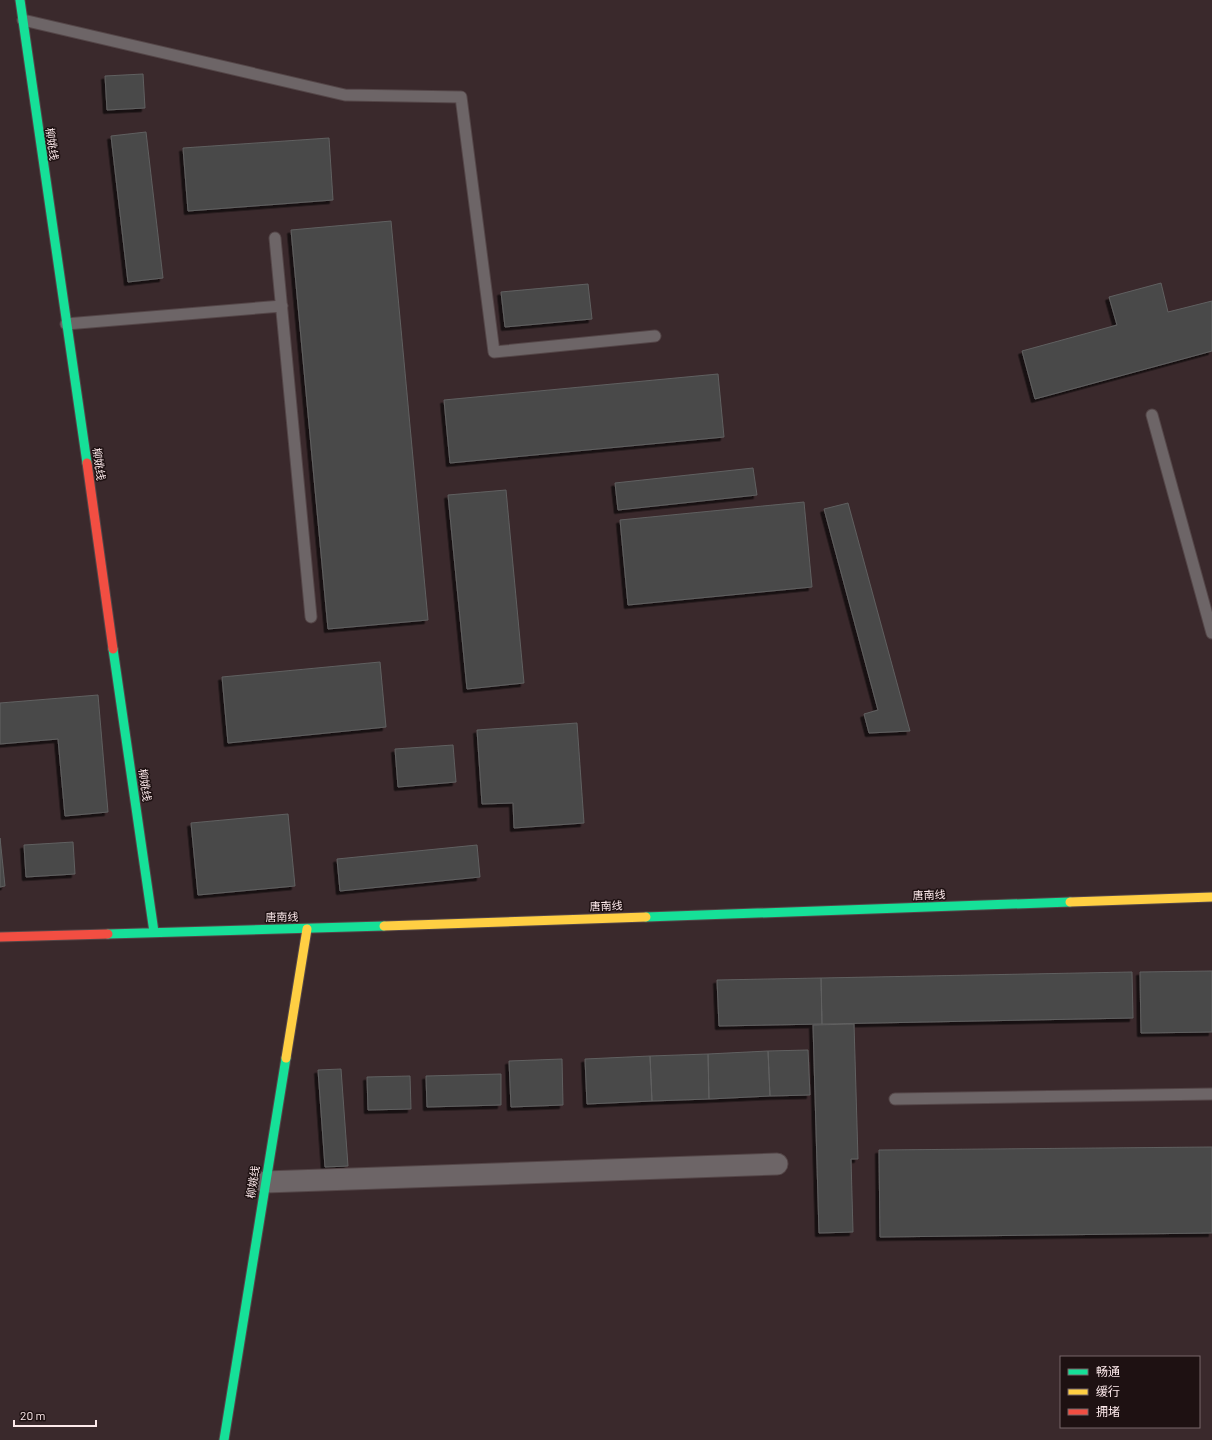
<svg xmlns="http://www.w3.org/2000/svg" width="1212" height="1440" viewBox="0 0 1212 1440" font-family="Barlow,'Noto Sans SC',sans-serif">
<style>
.building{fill:#49494a;stroke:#606060;filter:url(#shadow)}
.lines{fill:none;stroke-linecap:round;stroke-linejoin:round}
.lane-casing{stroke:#544648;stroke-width:13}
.street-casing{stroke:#544648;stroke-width:23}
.fast-casing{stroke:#544648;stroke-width:11}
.slow-casing{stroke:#544648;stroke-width:11}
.jam-casing{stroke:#544648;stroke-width:11}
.lane{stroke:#6d6567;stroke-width:11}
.street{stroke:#6d6567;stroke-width:21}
.fast{stroke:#16e098;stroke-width:9}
.slow{stroke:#ffcf43;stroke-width:9}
.jam{stroke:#f24e42;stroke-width:9}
.labels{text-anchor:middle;stroke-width:3;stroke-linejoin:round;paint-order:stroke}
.street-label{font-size:11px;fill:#fde9eb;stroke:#1e1112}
</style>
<defs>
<filter id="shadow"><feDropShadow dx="-3.5" dy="3.5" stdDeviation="0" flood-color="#0009"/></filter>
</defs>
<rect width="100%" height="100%" fill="#3a292c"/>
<path class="building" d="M 143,74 L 145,108 L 107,110 L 105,76 Z
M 146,132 L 163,278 L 128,282 L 111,136 Z
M 329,138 L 333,200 L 188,211 L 183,148 Z
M 391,221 L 428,620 L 328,629 L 291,230 Z
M 1161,283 L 1168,312 L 1212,301 L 1212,351 L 1035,399 L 1022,351 L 1117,325 L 1109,297 Z
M 588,284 L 592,319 L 505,327 L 501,292 Z
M 718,374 L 724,437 L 450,463 L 444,400 Z
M 753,468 L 757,495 L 618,510 L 615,483 Z
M 506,490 L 524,683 L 467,689 L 448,495 Z
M 804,502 L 812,587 L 628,605 L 620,520 Z
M 848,503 L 910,731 L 869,733 L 864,714 L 878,710 L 824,509 Z
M 380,662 L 386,727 L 228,743 L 222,677 Z
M 98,695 L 108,812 L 65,816 L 58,739 L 0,744 L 0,703 Z
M 577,723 L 584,823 L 514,828 L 513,803 L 482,804 L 477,730 Z
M 453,745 L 456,782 L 398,787 L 395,749 Z
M 288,814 L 295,886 L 198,895 L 191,823 Z
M 0,838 L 5,886 L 0,887 Z
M 73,842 L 75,874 L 26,877 L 24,845 Z
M 477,845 L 480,877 L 340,891 L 337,859 Z
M 1212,971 L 1212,1032 L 1141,1033 L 1140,972 Z
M 1132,972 L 1133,1018 L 822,1024 L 821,978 Z
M 821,978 L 822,1024 L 719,1026 L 717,980 Z
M 854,1024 L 858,1159 L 851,1159 L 853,1232 L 819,1233 L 813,1025 Z
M 808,1050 L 810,1095 L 770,1096 L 768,1051 Z
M 768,1051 L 770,1096 L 709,1099 L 708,1054 Z
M 708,1054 L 709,1099 L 652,1101 L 650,1056 Z
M 650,1056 L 652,1101 L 587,1104 L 585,1059 Z
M 562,1059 L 563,1105 L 511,1107 L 509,1061 Z
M 341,1069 L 348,1166 L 325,1167 L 318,1070 Z
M 501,1074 L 501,1105 L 427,1107 L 426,1076 Z
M 410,1076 L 411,1109 L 368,1110 L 367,1077 Z
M 1212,1147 L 1212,1233 L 880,1237 L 879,1150 Z"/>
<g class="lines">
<defs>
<path id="lane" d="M 23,20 L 345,95 L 461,97 L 494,352 L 655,336
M 275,238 L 311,617
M 66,324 L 282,306
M 1152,415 L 1212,633
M 895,1099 L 1212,1094"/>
<path id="street" d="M 265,1182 L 777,1164"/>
<path id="fast" d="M 20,0 L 87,463
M 113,649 L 154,932
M 646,917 L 1070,902
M 108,934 L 384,926
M 224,1440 L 286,1058"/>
<path id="slow" d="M 1070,902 L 1212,897
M 384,926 L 646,917
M 286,1058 L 307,929"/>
<path id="jam" d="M 87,463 L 113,649
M 0,937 L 108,934"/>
</defs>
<use href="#lane" class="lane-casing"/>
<use href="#street" class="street-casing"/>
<use href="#fast" class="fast-casing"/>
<use href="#slow" class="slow-casing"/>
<use href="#jam" class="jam-casing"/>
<use href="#lane" class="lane"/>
<use href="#street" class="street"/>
<use href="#fast" class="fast"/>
<use href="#slow" class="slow"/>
<use href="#jam" class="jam"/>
</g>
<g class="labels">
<g class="street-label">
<text transform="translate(52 144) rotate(82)" y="4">柳姚线</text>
<text transform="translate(99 464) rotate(82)" y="4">柳姚线</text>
<text transform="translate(145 785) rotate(82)" y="4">柳姚线</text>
<text transform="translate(929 895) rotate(-2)" y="4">唐南线</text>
<text transform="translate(606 906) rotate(-2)" y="4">唐南线</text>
<text transform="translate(282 917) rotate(-1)" y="4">唐南线</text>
<text transform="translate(253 1182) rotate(-81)" y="4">柳姚线</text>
</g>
</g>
<rect x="1060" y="1356" width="140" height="72" fill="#1e1112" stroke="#776769"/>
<rect x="1068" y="1369" width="20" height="6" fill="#16e098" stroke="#776769"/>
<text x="1096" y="1376" font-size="12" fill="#fde9eb">畅通</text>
<rect x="1068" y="1389" width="20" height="6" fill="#ffcf43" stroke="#776769"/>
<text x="1096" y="1396" font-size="12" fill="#fde9eb">缓行</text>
<rect x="1068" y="1409" width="20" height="6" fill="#f24e42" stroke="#776769"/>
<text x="1096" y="1416" font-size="12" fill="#fde9eb">拥堵</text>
<path d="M14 1420v6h82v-6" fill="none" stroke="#fde9eb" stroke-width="2"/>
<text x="20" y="1420" font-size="12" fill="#fde9eb" stroke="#1e1112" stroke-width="3" paint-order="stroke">20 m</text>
</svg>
